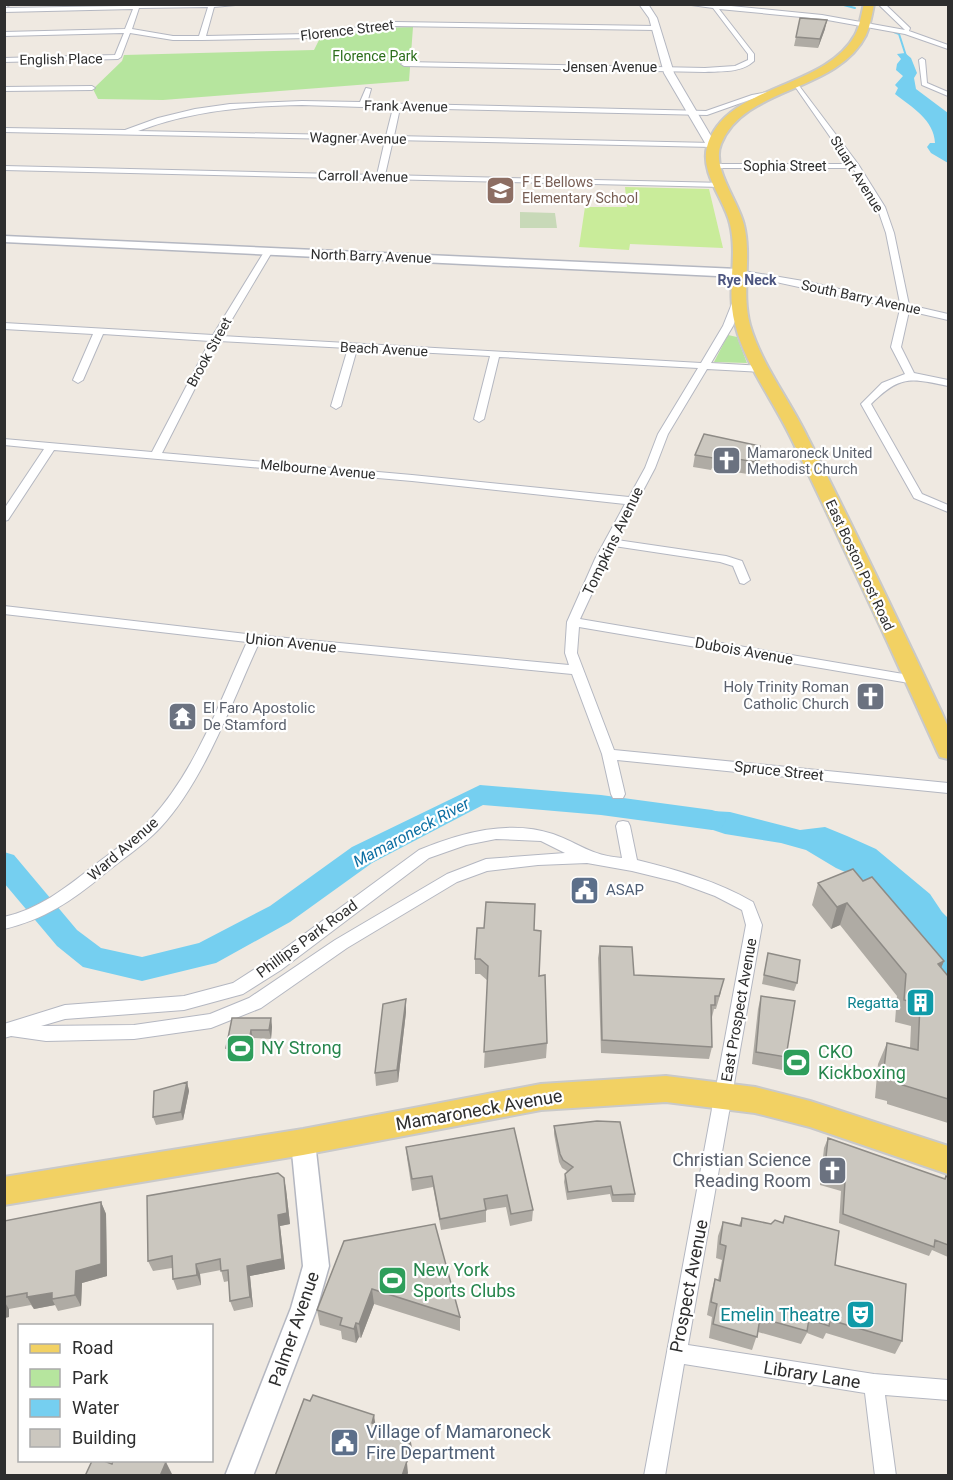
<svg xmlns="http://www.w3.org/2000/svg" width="953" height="1480" viewBox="0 0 953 1480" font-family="Roboto,sans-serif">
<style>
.green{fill:#b6e59e}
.cemetery{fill:#c8d9b8}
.pitch{fill:#c9ec9a}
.water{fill:#75cff0}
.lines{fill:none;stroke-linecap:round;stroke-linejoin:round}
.stream{stroke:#75cff0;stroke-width:2}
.river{fill:#75cff0;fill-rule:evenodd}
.minor-casing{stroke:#b4b7c1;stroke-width:2}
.tertiary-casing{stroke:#b4b7c1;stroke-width:3}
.secondary-casing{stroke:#b4b7c1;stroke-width:2}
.primary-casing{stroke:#c9c9c9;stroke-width:4}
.minor{fill:#fff;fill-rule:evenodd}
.tertiary{fill:#fff;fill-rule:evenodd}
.secondary{fill:#fff;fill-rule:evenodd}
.primary{fill:#f2d163;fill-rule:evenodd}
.wall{fill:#afaba4}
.shaded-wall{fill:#8e8b86}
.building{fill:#cbc7bf;stroke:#8e8b86;stroke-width:1.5}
.labels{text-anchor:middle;stroke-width:4.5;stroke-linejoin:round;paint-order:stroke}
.far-street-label{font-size:14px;fill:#2e2e2e;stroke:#fff}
.far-park-label{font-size:14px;fill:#2c6e1b;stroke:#fff}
.far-education-label{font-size:14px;fill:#785e54;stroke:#fff;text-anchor:start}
.far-neighbourhood-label{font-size:14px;font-weight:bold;fill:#4d5680;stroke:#fff}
.far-worship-label{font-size:14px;fill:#5b616d;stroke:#fff;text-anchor:start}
.street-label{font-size:15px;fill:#2e2e2e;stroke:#fff}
.worship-label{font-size:15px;fill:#5b616d;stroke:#fff;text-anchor:end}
.service-label{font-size:15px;fill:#4e5e75;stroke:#fff;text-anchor:start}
.culture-label{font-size:15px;fill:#0d838f;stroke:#fff;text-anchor:end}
.water-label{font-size:16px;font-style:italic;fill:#0d6fa3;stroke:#fff}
.near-leisure-label{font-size:18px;fill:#27864d;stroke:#fff;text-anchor:start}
.near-street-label{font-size:18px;fill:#2e2e2e;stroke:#fff}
.near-worship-label{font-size:18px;fill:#5b616d;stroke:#fff;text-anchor:end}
.near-culture-label{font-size:18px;fill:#0d838f;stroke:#fff;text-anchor:end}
.near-service-label{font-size:18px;fill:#4e5e75;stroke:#fff;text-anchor:start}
</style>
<rect width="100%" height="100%" fill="#efe9e1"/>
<path class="green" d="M 413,27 L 409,81 L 163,100 L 98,99 L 93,89 L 122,61 L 124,55 L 314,50 L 320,38 L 377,28 Z
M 728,335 L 737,337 L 747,363 L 714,362 Z"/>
<path class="cemetery" d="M 520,212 L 555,213 L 557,228 L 520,228 Z"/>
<path class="pitch" d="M 625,187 L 709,189 L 723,248 L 630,244 L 629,250 L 579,247 L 585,207 L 627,207 Z"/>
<path class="water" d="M 905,53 L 911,58 L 917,73 L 914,78 L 916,89 L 948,113 L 948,163 L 931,153 L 927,147 L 930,143 L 935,143 C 934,120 912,107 895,94 L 898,88 L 895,85 L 903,76 L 896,70 L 897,64 L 901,59 L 897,54 Z
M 677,809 L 730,812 L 800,830 L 825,827 L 847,836 L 876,849 L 930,894 L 942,912 L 948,918 L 948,986 L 868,882 L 836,868 L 806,850 L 781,843 L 725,834 L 683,820 Z"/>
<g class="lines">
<path class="stream" d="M 840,4 L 855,8
M 894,32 L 899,34 L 907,59"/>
<path class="river" d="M 480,785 L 601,795 L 712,810 L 722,813 L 726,820 L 722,827 L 712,830 L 601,815 L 483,805 L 372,863 L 290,922 L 216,963 L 142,981 L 83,967 L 57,946 L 4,883 L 4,852 L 14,855 L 77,930 L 101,948 L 142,957 L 199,943 L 270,906 L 352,847 Z"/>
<defs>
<path id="minor" d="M 246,4 L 214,7 L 206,36 L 311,34 L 395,22 L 655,26 L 658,28 L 655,30 L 395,26 L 311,38 L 202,40 L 173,40 L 130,33 L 121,57 L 118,59 L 4,62 L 4,58 L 115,55 L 124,33 L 4,36 L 4,32 L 125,29 L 133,9 L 4,12 L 4,8 ZM 208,7 L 199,36 L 173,36 L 132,29 L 139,8 Z
M 684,4 L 711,4 L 822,15 L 905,30 L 878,4 L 885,4 L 910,28 L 909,31 L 948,45 L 948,49 L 905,34 L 822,19 L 719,9 L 754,54 L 754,61 C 741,73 722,71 705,72 L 404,66 L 401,64 L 404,62 L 705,68 L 735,66 L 748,60 L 748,54 L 713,8 Z
M 922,58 L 925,60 L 927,83 L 948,92 L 948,96 L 922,85 L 919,60 Z
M 797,83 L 858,164 L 885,207 L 894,233 L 909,305 L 948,314 L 948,320 L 909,311 L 901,347 L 914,373 L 948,380 L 948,386 C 910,378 900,375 871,404 L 922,494 L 948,505 L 948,512 L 914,498 L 861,404 L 882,383 L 905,374 L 891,347 L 900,309 L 734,273 L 738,270 L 809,282 L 900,303 L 886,233 L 877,207 L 853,168 L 714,168 L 710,166 L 714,164 L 849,164 L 794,85 Z
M 4,87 L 92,86 L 95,88 L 92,90 L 4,91 Z
M 366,88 L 371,89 L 367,103 L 706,111 L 752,95 L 778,90 L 781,92 L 755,98 L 707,115 L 400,108 L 394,136 L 712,143 L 716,145 L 712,147 L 393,140 L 385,175 L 725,183 L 726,185 L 722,187 L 4,170 L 4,166 L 377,175 L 385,140 L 4,132 L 4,128 L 125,130 L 158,118 L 195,109 L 230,104 L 302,101 L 360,102 ZM 302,105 L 393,108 L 386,136 L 138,131 C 191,111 245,106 302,105 Z
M 268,249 L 272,252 L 222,336 L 701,363 L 723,326 L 733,301 L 741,299 L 743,301 L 733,326 L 711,363 L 763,366 L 768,369 L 763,372 L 707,369 L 668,434 L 655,468 L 617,540 L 726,556 L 742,561 L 750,580 L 744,584 L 740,583 L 733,566 L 720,562 L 614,546 L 580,619 L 915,676 L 921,680 L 915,684 L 579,627 L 577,653 L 614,750 L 948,783 L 948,793 L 617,760 L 625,794 L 623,798 L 613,798 L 611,794 L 602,754 L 572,674 L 259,643 C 232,702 204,781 160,828 C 143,846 122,859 103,875 C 73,900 44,920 4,929 L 4,917 C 39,909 64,889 91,868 C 111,852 134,838 151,819 C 196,770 220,701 247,642 L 4,614 L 4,606 L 255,635 L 569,665 L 565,653 L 567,622 L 595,559 L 625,504 L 412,481 L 54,450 L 8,520 L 4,521 L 4,509 L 44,449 L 4,445 L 4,439 L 152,452 L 210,341 L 103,334 L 83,380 L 78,383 L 73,380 L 93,334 L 4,329 L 4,323 L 213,335 L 264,252 ZM 219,341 L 348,348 L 331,406 L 336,409 L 341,406 L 357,349 L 490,356 L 474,419 L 479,422 L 484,419 L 499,357 L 698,368 L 658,434 L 645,468 L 629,497 L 412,475 L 162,453 Z
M 623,821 L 628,822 L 630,826 L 637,860 C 677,870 717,881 753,902 L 762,925 L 688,1345 L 874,1374 L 948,1380 L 948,1400 L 885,1395 L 896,1476 L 875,1476 L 865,1393 L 684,1364 L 665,1476 L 644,1476 L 746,925 L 742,910 L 715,896 L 677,882 L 632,871 L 587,863 L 538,865 L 487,871 L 457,882 L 347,948 L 261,1008 L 211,1028 L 134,1039 L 46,1041 L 11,1036 L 4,1038 L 4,1024 L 65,1005 L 184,996 L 233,983 L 269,960 L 419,850 C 460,833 509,819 553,834 C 581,844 589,855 622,858 L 616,826 L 618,822 ZM 496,839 L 541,841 L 565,853 L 486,859 L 447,874 L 335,940 L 249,998 L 210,1014 L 134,1025 L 41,1026 L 65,1019 L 184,1010 L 243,994 L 281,970 L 429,858 L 466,845 Z"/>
<path id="tertiary" d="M 4,4 L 10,4 L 4,9 Z
M 4,236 L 738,269 L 744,273 L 738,277 L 4,242 Z
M 303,1131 L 311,1134 L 315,1142 L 329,1266 L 317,1308 L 253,1476 L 225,1476 L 291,1308 L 303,1266 L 291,1142 L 295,1134 Z"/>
<path id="secondary" d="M 639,4 L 648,4 L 657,18 L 674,73 L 718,148 L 717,150 L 713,151 L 708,148 L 664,73 L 649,18 Z"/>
<path id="primary" d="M 864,4 L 874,4 C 872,15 870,26 866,35 C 837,93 744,86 721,144 C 711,168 739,202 744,225 C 752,258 741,292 750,325 C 762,366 790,400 808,438 C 854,528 898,620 941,711 L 948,727 L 948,759 L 940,757 L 937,751 C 890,646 841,541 791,438 C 773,400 745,365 735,324 C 726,291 738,257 730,224 C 725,201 700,173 707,147 C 724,84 825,90 855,35 C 860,26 861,15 864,4 Z
M 666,1076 L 755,1087 L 810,1101 L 948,1146 L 948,1174 L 810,1127 L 755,1113 L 666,1102 L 541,1110 L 303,1155 L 4,1205 L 4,1177 L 303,1129 L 541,1084 Z"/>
</defs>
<use href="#minor" class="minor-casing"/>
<use href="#tertiary" class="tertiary-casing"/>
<use href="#secondary" class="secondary-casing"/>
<use href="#primary" class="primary-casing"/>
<use href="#minor" class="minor"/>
<use href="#tertiary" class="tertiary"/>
<use href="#secondary" class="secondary"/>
<use href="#primary" class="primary"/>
</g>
<path class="wall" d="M 825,29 L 818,48 L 794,46 L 796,37 Z
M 759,451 L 759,464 L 753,475 L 712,468 L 711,470 L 693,467 L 695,455 Z
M 863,881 L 944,961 L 941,968 L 948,976 L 948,1123 L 887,1104 L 887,1101 L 875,1098 L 878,1064 L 887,1043 L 910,1048 L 911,1026 L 895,1022 L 897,996 L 840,925 L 831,929 L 812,905 L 818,883 Z
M 534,930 L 547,1043 L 546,1058 L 484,1068 L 488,981 L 480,974 L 475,974 L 475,959 Z
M 600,946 L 634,975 L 721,992 L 716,1009 L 714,1009 L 712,1017 L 711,1017 L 712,1047 L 709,1059 L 601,1053 L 598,958 Z
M 768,953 L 797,983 L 794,991 L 762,984 Z
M 761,996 L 786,1057 L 782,1070 L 752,1064 L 758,1009 Z
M 406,999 L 406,1012 L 398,1082 L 376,1086 L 375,1073 Z
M 232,1018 L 271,1018 L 272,1027 L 271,1039 L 253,1038 L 249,1057 L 228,1057 L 226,1048 Z
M 187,1082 L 189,1091 L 183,1120 L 156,1125 L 153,1117 Z
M 554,1126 L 635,1194 L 634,1202 L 612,1202 L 610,1194 L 567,1200 L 564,1182 L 565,1174 L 567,1171 L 562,1168 L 559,1162 L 554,1134 Z
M 514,1128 L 533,1210 L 532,1221 L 510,1226 L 506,1207 L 486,1210 L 486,1222 L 441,1230 L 433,1187 L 412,1191 L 407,1158 L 406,1147 Z
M 828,1138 L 944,1179 L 946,1176 L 948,1177 L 948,1257 L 932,1250 L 929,1256 L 839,1223 L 841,1191 L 820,1185 L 824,1148 Z
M 286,1189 L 290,1224 L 280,1226 L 285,1269 L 250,1276 L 253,1307 L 234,1311 L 230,1301 L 229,1281 L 224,1282 L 221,1270 L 200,1274 L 201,1285 L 177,1290 L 173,1279 L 172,1268 L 153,1271 L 148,1261 Z
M 101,1202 L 106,1214 L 107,1276 L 82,1283 L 81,1306 L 58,1311 L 55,1305 L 34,1309 L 31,1305 L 9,1309 L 9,1317 L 4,1318 L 4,1221 Z
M 785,1216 L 835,1265 L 902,1341 L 895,1354 L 826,1333 L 823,1339 L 807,1333 L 801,1344 L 758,1332 L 752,1350 L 709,1338 L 712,1317 L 707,1315 L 711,1293 L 715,1279 L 718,1280 L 722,1260 L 716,1258 L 718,1236 L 723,1222 L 739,1225 L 742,1218 L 771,1224 L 782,1223 Z
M 344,1241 L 460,1317 L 460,1331 L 374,1304 L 361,1338 L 359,1337 L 356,1343 L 342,1339 L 341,1331 L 320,1325 L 317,1310 Z"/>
<path class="shaded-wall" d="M 827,20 L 825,29 L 818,48 L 820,39 Z
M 761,451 L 759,464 L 753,475 L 755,462 Z
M 847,903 L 840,925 L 831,929 L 837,907 Z
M 944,961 L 935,983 L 938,964 Z
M 406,999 L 406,1012 L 398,1082 L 397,1070 Z
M 271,1018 L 272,1027 L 271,1039 L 269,1030 Z
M 251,1030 L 253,1038 L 249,1057 L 248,1049 Z
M 187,1082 L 189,1091 L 183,1120 L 181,1112 Z
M 284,1178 L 286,1189 L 290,1224 L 280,1226 L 285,1269 L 250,1276 L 253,1307 L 250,1297 L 247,1266 L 278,1215 Z
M 101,1202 L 106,1214 L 107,1276 L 82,1283 L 81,1306 L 75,1295 L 76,1271 Z
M 196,1264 L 200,1274 L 201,1285 L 197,1275 Z
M 372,1289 L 374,1304 L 361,1338 L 359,1324 Z
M 52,1293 L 52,1299 L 55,1305 L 34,1309 L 27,1297 Z
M 4,1301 L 9,1309 L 9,1317 L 4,1318 Z
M 356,1323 L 359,1337 L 356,1343 L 354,1329 Z
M 374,1415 L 376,1428 L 372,1423 Z
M 410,1436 L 412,1448 L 407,1463 L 408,1473 L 407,1476 L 402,1476 L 403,1459 Z
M 166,1462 L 172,1474 L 172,1476 L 160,1476 Z"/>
<path class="building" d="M 800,18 L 827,20 L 820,39 L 796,37 Z
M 704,434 L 760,446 L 759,451 L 761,451 L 755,462 L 714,455 L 713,458 L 695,455 Z
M 853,869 L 863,881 L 872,877 L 944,961 L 938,964 L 948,976 L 948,1099 L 896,1083 L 896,1080 L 883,1077 L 887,1043 L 918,1050 L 920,1004 L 904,1000 L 906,974 L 847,903 L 837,907 L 818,883 Z
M 486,902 L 535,904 L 534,930 L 541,931 L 539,976 L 545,975 L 547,1043 L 484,1052 L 488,966 L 480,959 L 475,959 L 477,928 L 484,928 Z
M 600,946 L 632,947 L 634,975 L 724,979 L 719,996 L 715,996 L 715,1005 L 711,1005 L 712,1047 L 602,1040 Z
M 768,953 L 800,960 L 797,983 L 764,975 Z
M 761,996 L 795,1001 L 786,1057 L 756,1052 Z
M 406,999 L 397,1070 L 375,1073 L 383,1004 Z
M 232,1018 L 271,1018 L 269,1030 L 251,1030 L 248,1049 L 226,1048 Z
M 187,1082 L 181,1112 L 153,1117 L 154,1091 Z
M 597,1121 L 620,1122 L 635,1194 L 613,1195 L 611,1186 L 568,1192 L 565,1174 L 573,1167 L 563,1160 L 560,1154 L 554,1126 Z
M 514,1128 L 533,1210 L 511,1214 L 507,1195 L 484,1199 L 486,1210 L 440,1219 L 432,1176 L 412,1179 L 406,1147 Z
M 828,1138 L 945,1179 L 946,1176 L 948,1177 L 948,1245 L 935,1240 L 934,1247 L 843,1214 L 845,1181 L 824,1176 Z
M 278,1173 L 284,1178 L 287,1213 L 278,1215 L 282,1259 L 247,1266 L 250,1297 L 230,1301 L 228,1270 L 221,1271 L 220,1259 L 196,1264 L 197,1275 L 173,1279 L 172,1256 L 148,1261 L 147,1196 Z
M 101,1202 L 101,1264 L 76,1271 L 75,1295 L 52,1299 L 52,1293 L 27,1297 L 27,1293 L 4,1297 L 4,1221 Z
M 785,1216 L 839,1231 L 835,1265 L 906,1284 L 902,1341 L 830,1320 L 829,1326 L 809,1319 L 807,1331 L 760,1318 L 757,1337 L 713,1324 L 717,1304 L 711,1302 L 715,1279 L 720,1281 L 726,1246 L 720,1244 L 723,1222 L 741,1226 L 742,1218 L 771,1224 L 775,1220 L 783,1223 Z
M 435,1224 L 460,1317 L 372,1289 L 359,1324 L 356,1323 L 354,1329 L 340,1325 L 342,1318 L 317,1310 L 344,1241 Z
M 313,1395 L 374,1415 L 372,1423 L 410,1436 L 403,1459 L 407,1461 L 402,1476 L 275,1476 L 304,1399 L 310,1401 Z
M 92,1461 L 104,1461 L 112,1464 L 113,1461 L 161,1461 L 166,1462 L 160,1476 L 85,1476 Z"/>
<defs>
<symbol id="school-square" viewBox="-11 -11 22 22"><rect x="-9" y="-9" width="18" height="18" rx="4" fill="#8d6e63" stroke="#fff"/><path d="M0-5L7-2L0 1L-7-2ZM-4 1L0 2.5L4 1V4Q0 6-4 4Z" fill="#fff"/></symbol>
<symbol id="church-square" viewBox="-11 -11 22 22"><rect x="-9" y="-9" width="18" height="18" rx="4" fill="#6b7280" stroke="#fff"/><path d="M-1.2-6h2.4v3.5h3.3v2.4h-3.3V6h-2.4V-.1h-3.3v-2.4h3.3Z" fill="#fff"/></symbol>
<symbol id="temple-square" viewBox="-11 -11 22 22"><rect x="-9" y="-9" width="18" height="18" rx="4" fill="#6b7280" stroke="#fff"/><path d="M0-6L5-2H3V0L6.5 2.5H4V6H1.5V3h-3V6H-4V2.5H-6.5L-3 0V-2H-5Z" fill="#fff"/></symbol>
<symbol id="civic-square" viewBox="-11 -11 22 22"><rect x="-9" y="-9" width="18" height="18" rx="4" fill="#5c6f8a" stroke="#fff"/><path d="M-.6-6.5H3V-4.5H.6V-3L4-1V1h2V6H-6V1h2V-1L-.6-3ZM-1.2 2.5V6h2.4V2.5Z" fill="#fff"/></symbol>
<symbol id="building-square" viewBox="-11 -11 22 22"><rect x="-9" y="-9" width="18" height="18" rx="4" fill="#0f9aa8" stroke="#fff"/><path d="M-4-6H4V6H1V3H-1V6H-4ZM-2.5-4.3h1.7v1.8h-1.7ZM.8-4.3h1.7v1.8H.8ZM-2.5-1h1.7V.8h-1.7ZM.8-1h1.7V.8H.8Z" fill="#fff"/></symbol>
<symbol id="stadium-square" viewBox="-11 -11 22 22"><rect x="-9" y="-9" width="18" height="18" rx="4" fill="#2e9e5b" stroke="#fff"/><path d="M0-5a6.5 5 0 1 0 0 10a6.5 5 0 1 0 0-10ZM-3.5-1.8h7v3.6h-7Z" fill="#fff"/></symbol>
<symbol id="theatre-square" viewBox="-11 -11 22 22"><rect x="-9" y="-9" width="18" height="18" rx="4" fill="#0f9aa8" stroke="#fff"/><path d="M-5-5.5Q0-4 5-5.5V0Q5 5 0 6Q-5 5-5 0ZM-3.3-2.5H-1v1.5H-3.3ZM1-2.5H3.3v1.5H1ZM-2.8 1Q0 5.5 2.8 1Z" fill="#fff"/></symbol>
</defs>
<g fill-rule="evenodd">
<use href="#school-square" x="484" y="174" width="33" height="33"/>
<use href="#church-square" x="710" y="444" width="33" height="33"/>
<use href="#church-square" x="854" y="680" width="33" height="33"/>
<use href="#temple-square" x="166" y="700" width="33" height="33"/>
<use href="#civic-square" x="568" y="874" width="33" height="33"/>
<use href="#building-square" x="904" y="986" width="33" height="33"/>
<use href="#stadium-square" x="224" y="1032" width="33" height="33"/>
<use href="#stadium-square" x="780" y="1046" width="33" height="33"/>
<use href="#church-square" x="816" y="1154" width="33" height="33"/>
<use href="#stadium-square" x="376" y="1264" width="33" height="33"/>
<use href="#theatre-square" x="844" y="1298" width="33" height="33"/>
<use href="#civic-square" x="328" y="1426" width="33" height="33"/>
</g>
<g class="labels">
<g class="far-street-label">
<text transform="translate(347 30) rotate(-7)" y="5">Florence Street</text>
<text transform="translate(61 59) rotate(-1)" y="5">English Place</text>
<text x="610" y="72">Jensen Avenue</text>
<text transform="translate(406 106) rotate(1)" y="5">Frank Avenue</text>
<text transform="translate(358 138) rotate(1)" y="5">Wagner Avenue</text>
<text x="785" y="171">Sophia Street</text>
<text transform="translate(857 174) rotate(58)" y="5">Stuart Avenue</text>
<text transform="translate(363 176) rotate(1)" y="5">Carroll Avenue</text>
<text transform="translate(371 256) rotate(2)" y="5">North Barry Avenue</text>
<text transform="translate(861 297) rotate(12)" y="5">South Barry Avenue</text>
<text transform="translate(384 349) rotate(3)" y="5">Beach Avenue</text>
<text transform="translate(209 352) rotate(-61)" y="5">Brook Street</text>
<text transform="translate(318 469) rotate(5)" y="5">Melbourne Avenue</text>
<text transform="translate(860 565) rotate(65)" y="5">East Boston Post Road</text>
</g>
<g class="far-park-label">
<text x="375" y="61">Florence Park</text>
</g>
<g class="far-education-label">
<text x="522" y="187">F E Bellows<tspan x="522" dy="16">Elementary School</tspan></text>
</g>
<g class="far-neighbourhood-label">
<text x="747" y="285">Rye Neck</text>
</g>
<g class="far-worship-label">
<text x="747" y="458">Mamaroneck United<tspan x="747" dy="16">Methodist Church</tspan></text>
</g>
<g class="street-label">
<text transform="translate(613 541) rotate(-64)" y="5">Tompkins Avenue</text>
<text transform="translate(291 643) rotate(6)" y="5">Union Avenue</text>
<text transform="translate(744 651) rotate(10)" y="5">Dubois Avenue</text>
<text transform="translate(779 771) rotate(6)" y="5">Spruce Street</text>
<text transform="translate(123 849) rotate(-41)" y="5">Ward Avenue</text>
<text transform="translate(307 939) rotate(-36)" y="5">Phillips Park Road</text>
<text transform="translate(739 1010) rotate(-80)" y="5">East Prospect Avenue</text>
</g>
<g class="worship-label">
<text x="849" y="692">Holy Trinity Roman<tspan x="849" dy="17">Catholic Church</tspan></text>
<text x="203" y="713" text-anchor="start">El Faro Apostolic<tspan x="203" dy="17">De Stamford</tspan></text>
</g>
<g class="service-label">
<text x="606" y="895">ASAP</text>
</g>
<g class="culture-label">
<text x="899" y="1008">Regatta</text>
</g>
<g class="water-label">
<text transform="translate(411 832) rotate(-28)" y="6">Mamaroneck River</text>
</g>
<g class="near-leisure-label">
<text x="261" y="1054">NY Strong</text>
<text x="818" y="1058">CKO<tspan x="818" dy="21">Kickboxing</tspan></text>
<text x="413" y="1276">New York<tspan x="413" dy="21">Sports Clubs</tspan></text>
</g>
<g class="near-street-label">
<text transform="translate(479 1110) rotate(-10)" y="6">Mamaroneck Avenue</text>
<text transform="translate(689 1286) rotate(-79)" y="6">Prospect Avenue</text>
<text transform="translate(294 1329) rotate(-71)" y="6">Palmer Avenue</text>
<text transform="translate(812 1375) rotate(9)" y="6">Library Lane</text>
</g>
<g class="near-worship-label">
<text x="811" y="1166">Christian Science<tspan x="811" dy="21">Reading Room</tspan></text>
</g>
<g class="near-culture-label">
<text x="840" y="1321">Emelin Theatre</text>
</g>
<g class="near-service-label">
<text x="366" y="1438">Village of Mamaroneck<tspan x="366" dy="21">Fire Department</tspan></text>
</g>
</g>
<rect width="953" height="1480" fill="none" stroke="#2e2e2e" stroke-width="12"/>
<rect x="18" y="1324" width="195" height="138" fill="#ffffff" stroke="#ababab" stroke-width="1.5"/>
<rect x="30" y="1344" width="30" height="9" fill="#f2d163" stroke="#ababab" stroke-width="1.5"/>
<text x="72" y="1354" font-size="18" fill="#2e2e2e">Road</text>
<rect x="30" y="1369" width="30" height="18" fill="#b6e59e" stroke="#ababab" stroke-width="1.5"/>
<text x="72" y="1384" font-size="18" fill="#2e2e2e">Park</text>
<rect x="30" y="1399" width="30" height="18" fill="#75cff0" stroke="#ababab" stroke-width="1.5"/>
<text x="72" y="1414" font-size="18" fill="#2e2e2e">Water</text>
<rect x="30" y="1429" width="30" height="18" fill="#cbc7bf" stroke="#ababab" stroke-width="1.5"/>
<text x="72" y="1444" font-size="18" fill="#2e2e2e">Building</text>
</svg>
